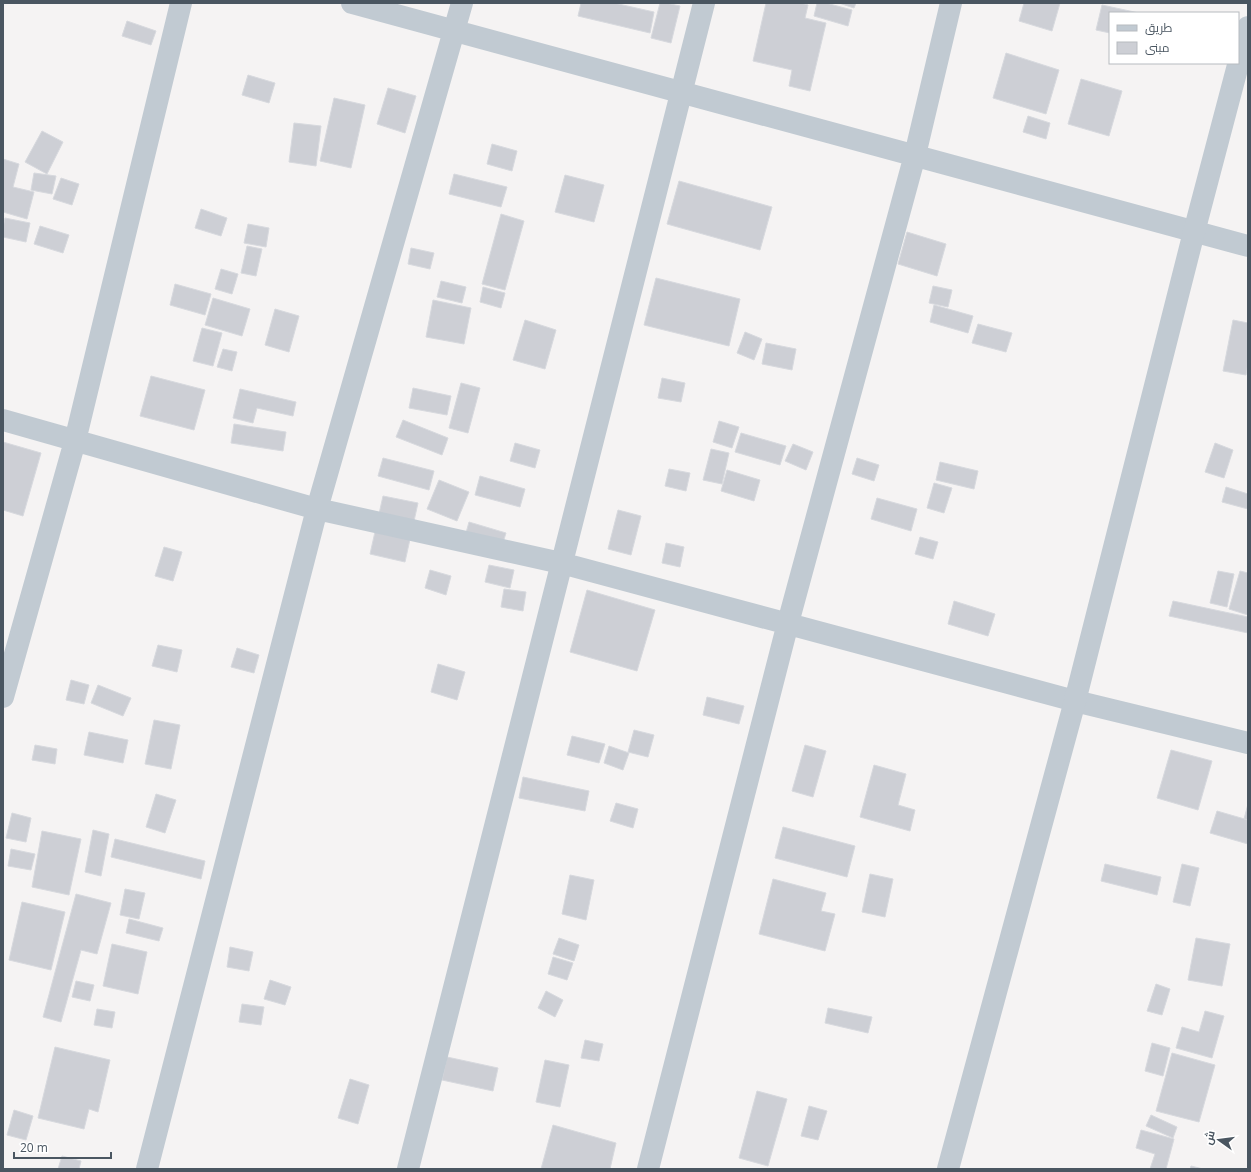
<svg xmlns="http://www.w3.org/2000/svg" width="1251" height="1172" viewBox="0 0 1251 1172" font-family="'Open Sans',Cairo,sans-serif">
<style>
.building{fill:#cdcfd5;stroke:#d7d9de}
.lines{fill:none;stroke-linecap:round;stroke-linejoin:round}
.minor{stroke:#c1cad2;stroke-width:22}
.tertiary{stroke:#c1cad2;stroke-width:22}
</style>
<rect width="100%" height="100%" fill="#f5f3f3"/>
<path class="building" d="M 581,3 L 614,3 L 654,12 L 650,33 L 578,16 Z
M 660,3 L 666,3 L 680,6 L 671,43 L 651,38 Z
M 766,3 L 801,3 L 808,5 L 805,18 L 826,23 L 810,91 L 789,86 L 792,70 L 753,61 Z
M 817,3 L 826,3 L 852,10 L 848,26 L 814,16 Z
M 839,3 L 856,3 L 854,8 Z
M 1024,3 L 1060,3 L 1052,31 L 1019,21 Z
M 1102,5 L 1139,13 L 1110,13 L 1110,33 L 1096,30 Z
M 127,21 L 156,31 L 151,45 L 122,36 Z
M 1006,53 L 1059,70 L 1046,114 L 993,98 Z
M 248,75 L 275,83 L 269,103 L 242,95 Z
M 1081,79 L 1122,91 L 1109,136 L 1068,124 Z
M 388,88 L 416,96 L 405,133 L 377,124 Z
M 334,98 L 365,105 L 351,168 L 320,161 Z
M 1028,116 L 1050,123 L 1046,139 L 1023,132 Z
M 294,123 L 321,126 L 316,166 L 289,162 Z
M 42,131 L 63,142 L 47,174 L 25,162 Z
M 492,144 L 517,151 L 512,171 L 487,164 Z
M 3,159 L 19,164 L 13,187 L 34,192 L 27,219 L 3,212 Z
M 34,173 L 56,176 L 52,194 L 31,190 Z
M 454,174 L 507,187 L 501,207 L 449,194 Z
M 565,175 L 604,185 L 594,222 L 555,212 Z
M 61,178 L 79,184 L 72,205 L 53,199 Z
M 679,181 L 772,207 L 760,250 L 667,224 Z
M 201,209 L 227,218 L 221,236 L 195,228 Z
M 501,214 L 524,221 L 505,290 L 482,284 Z
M 5,218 L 30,223 L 26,242 L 3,237 L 3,228 Z
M 248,224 L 269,228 L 266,247 L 244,243 Z
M 40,226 L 69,235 L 63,253 L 34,244 Z
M 907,232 L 946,244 L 937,276 L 898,264 Z
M 247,246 L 262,249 L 256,276 L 241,273 Z
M 411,248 L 434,253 L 430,269 L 408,264 Z
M 221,269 L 238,274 L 232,294 L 215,289 Z
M 656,278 L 740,299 L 729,346 L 644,325 Z
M 441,281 L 466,287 L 462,303 L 437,297 Z
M 175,284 L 211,294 L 205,315 L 170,305 Z
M 933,286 L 952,290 L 948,307 L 929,303 Z
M 483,287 L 505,293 L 501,308 L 480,302 Z
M 213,298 L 250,309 L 242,336 L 205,325 Z
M 433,300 L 471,308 L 464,344 L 426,337 Z
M 934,305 L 973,316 L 968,333 L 930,322 Z
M 275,309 L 299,316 L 289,352 L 265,345 Z
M 525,320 L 556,330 L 545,369 L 513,360 Z
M 1233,320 L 1248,323 L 1248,364 L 1246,375 L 1223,371 Z
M 978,324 L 1012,333 L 1006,352 L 972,343 Z
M 202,328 L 222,333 L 213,366 L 193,361 Z
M 745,332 L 762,339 L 754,360 L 737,353 Z
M 766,343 L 796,349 L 792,370 L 762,364 Z
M 223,349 L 237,352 L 232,371 L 217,367 Z
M 151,376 L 205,390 L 194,430 L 140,416 Z
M 662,378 L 685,383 L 681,402 L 658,398 Z
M 461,383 L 480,388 L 468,433 L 449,428 Z
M 413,388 L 451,396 L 447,415 L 409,408 Z
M 240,389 L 296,402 L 293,416 L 257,408 L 253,423 L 233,418 Z
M 403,420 L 448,438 L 442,455 L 396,437 Z
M 719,421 L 739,427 L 732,448 L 713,442 Z
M 234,424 L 286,432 L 283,451 L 231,443 Z
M 741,433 L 786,446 L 780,465 L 735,452 Z
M 3,442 L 41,453 L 23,516 L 3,510 Z
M 515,443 L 540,450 L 535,468 L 510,461 Z
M 1215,443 L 1233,450 L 1224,478 L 1205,472 Z
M 793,444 L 813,452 L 806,470 L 785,461 Z
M 711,449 L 729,453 L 722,484 L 703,480 Z
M 383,458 L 434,471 L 429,490 L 378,476 Z
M 857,458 L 879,465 L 874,481 L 852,474 Z
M 940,462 L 978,471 L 974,489 L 936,480 Z
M 669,469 L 690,473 L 686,491 L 665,486 Z
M 727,470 L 760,480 L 754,501 L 721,491 Z
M 480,476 L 525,489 L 520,507 L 475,495 Z
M 439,480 L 469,492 L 457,521 L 427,509 Z
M 934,483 L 952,488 L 944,513 L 927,508 Z
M 1226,487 L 1248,494 L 1248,509 L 1222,502 Z
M 383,496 L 418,503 L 405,562 L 370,554 Z
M 877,498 L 917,509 L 911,531 L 871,519 Z
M 618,510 L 641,516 L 631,555 L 608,549 Z
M 469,522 L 506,533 L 500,552 L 464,540 Z
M 920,537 L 938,542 L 933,559 L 915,554 Z
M 666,543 L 684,547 L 680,567 L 662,563 Z
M 164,547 L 182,552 L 173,581 L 155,576 Z
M 489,565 L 514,570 L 510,588 L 485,582 Z
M 430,570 L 451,576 L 446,595 L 425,588 Z
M 1218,571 L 1234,574 L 1227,607 L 1210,603 Z
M 1240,571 L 1248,573 L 1248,615 L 1229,609 Z
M 504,589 L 526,592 L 523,611 L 501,607 Z
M 587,590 L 655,610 L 637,671 L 570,652 Z
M 954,601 L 995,614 L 988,636 L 948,624 Z
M 1173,601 L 1248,617 L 1248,633 L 1169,616 Z
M 158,645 L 182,650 L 177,672 L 152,666 Z
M 237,648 L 259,655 L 254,673 L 231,667 Z
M 438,664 L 465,672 L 457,700 L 431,692 Z
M 71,680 L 89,685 L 84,704 L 66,700 Z
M 98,685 L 131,698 L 123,716 L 91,703 Z
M 707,697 L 744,706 L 739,724 L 703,715 Z
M 154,720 L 180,725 L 171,769 L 145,764 Z
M 634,730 L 654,735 L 648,757 L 628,752 Z
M 89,732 L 128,740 L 123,763 L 84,755 Z
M 572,736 L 605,744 L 599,763 L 567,755 Z
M 35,745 L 57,749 L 55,764 L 32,760 Z
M 805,745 L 826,751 L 813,797 L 792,791 Z
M 609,746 L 629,753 L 623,770 L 604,763 Z
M 1171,750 L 1212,761 L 1198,810 L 1157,798 Z
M 874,765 L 906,774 L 898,805 L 915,810 L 910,831 L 860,817 Z
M 523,777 L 589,791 L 585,811 L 519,798 Z
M 156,794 L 176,800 L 165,833 L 146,827 Z
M 616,803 L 638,809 L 633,828 L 610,821 Z
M 1248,804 L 1248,820 L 1244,819 Z
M 1217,811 L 1248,820 L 1248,844 L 1210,833 Z
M 12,813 L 31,818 L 26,842 L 6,838 Z
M 783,827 L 855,846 L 847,877 L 775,858 Z
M 93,830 L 109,834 L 101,876 L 85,872 Z
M 42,831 L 81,839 L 69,895 L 32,887 Z
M 115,839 L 205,861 L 201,879 L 111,857 Z
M 11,849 L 35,854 L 31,870 L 8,866 Z
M 1105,864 L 1161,877 L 1157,895 L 1101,881 Z
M 1182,864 L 1199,868 L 1190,906 L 1173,902 Z
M 870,874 L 893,879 L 885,917 L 862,912 Z
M 570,875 L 594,880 L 586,920 L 562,914 Z
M 773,879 L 826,893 L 821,911 L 835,914 L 825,951 L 759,934 Z
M 125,889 L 145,893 L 139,919 L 120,915 Z
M 76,894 L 111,903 L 97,954 L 81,950 L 61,1022 L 43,1017 Z
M 22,902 L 65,912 L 51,970 L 9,960 Z
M 129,919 L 163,928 L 159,941 L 126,933 Z
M 559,938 L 579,945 L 574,961 L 553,954 Z
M 1196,938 L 1230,944 L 1222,986 L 1188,980 Z
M 112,944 L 147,952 L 138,994 L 103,986 Z
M 230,947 L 253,952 L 249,971 L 227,967 Z
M 553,957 L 573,963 L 567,980 L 548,974 Z
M 270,980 L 291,987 L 285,1005 L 264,999 Z
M 76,981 L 94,985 L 90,1001 L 72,997 Z
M 1156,984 L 1170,989 L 1162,1015 L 1147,1011 Z
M 546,991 L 563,1000 L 555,1017 L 538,1008 Z
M 242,1004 L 264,1007 L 261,1025 L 239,1022 Z
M 828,1008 L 872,1017 L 868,1033 L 825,1023 Z
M 97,1009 L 115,1012 L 112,1028 L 94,1025 Z
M 1205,1011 L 1224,1016 L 1212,1058 L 1176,1048 L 1182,1027 L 1199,1032 Z
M 585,1040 L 603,1044 L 599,1061 L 581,1058 Z
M 1152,1043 L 1170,1048 L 1163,1076 L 1145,1071 Z
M 55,1047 L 110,1060 L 98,1112 L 89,1109 L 84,1129 L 38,1118 Z
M 1172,1053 L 1215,1065 L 1199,1122 L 1156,1111 Z
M 447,1057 L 498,1068 L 493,1091 L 442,1080 Z
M 545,1060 L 569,1065 L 560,1107 L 536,1102 Z
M 350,1079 L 369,1085 L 358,1124 L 338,1118 Z
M 757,1091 L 787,1099 L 768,1166 L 739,1158 Z
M 809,1106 L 827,1111 L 818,1140 L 801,1136 Z
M 14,1110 L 33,1116 L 26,1140 L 7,1135 Z
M 1151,1115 L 1177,1127 L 1173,1138 L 1146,1126 Z
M 553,1125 L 616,1143 L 610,1169 L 541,1169 Z
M 1141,1130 L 1174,1139 L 1166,1169 L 1150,1169 L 1155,1154 L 1136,1148 Z
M 62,1156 L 81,1161 L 79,1169 L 58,1169 Z
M 1191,1166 L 1203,1169 L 1190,1169 Z"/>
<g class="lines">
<path class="minor" d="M 352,3 L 1248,246
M 3,420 L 317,509 L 561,563 L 1075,701 L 1248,743
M 3,697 L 75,441 L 181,3
M 147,1169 L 317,509 L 462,3
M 408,1169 L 704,3
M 648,1169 L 788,623 L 915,155 L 951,3"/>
<path class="tertiary" d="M 948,1169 L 1075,701 L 1194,232 L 1248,27"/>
</g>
<rect width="1251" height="1172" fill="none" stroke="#4a5661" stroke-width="8"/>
<rect x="1109" y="12" width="130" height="52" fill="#ffffff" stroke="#b7bbc0"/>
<rect x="1117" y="25" width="20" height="6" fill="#c1cad2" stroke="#b7bbc0"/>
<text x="1145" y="32" font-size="12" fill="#4a5661">طريق</text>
<rect x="1117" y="42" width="20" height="12" fill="#cdcfd5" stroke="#b7bbc0"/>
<text x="1145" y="52" font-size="12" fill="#4a5661">مبنى</text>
<g transform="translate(1219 1140) rotate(284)" stroke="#ffffff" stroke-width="3" paint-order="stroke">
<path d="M0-3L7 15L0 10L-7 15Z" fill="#4a5661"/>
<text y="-6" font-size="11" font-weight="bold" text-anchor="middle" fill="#4a5661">ش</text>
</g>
<path d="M14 1152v6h97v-6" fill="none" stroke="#4a5661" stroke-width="2"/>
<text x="20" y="1152" font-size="12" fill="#4a5661" stroke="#ffffff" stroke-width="3" paint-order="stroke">20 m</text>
</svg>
